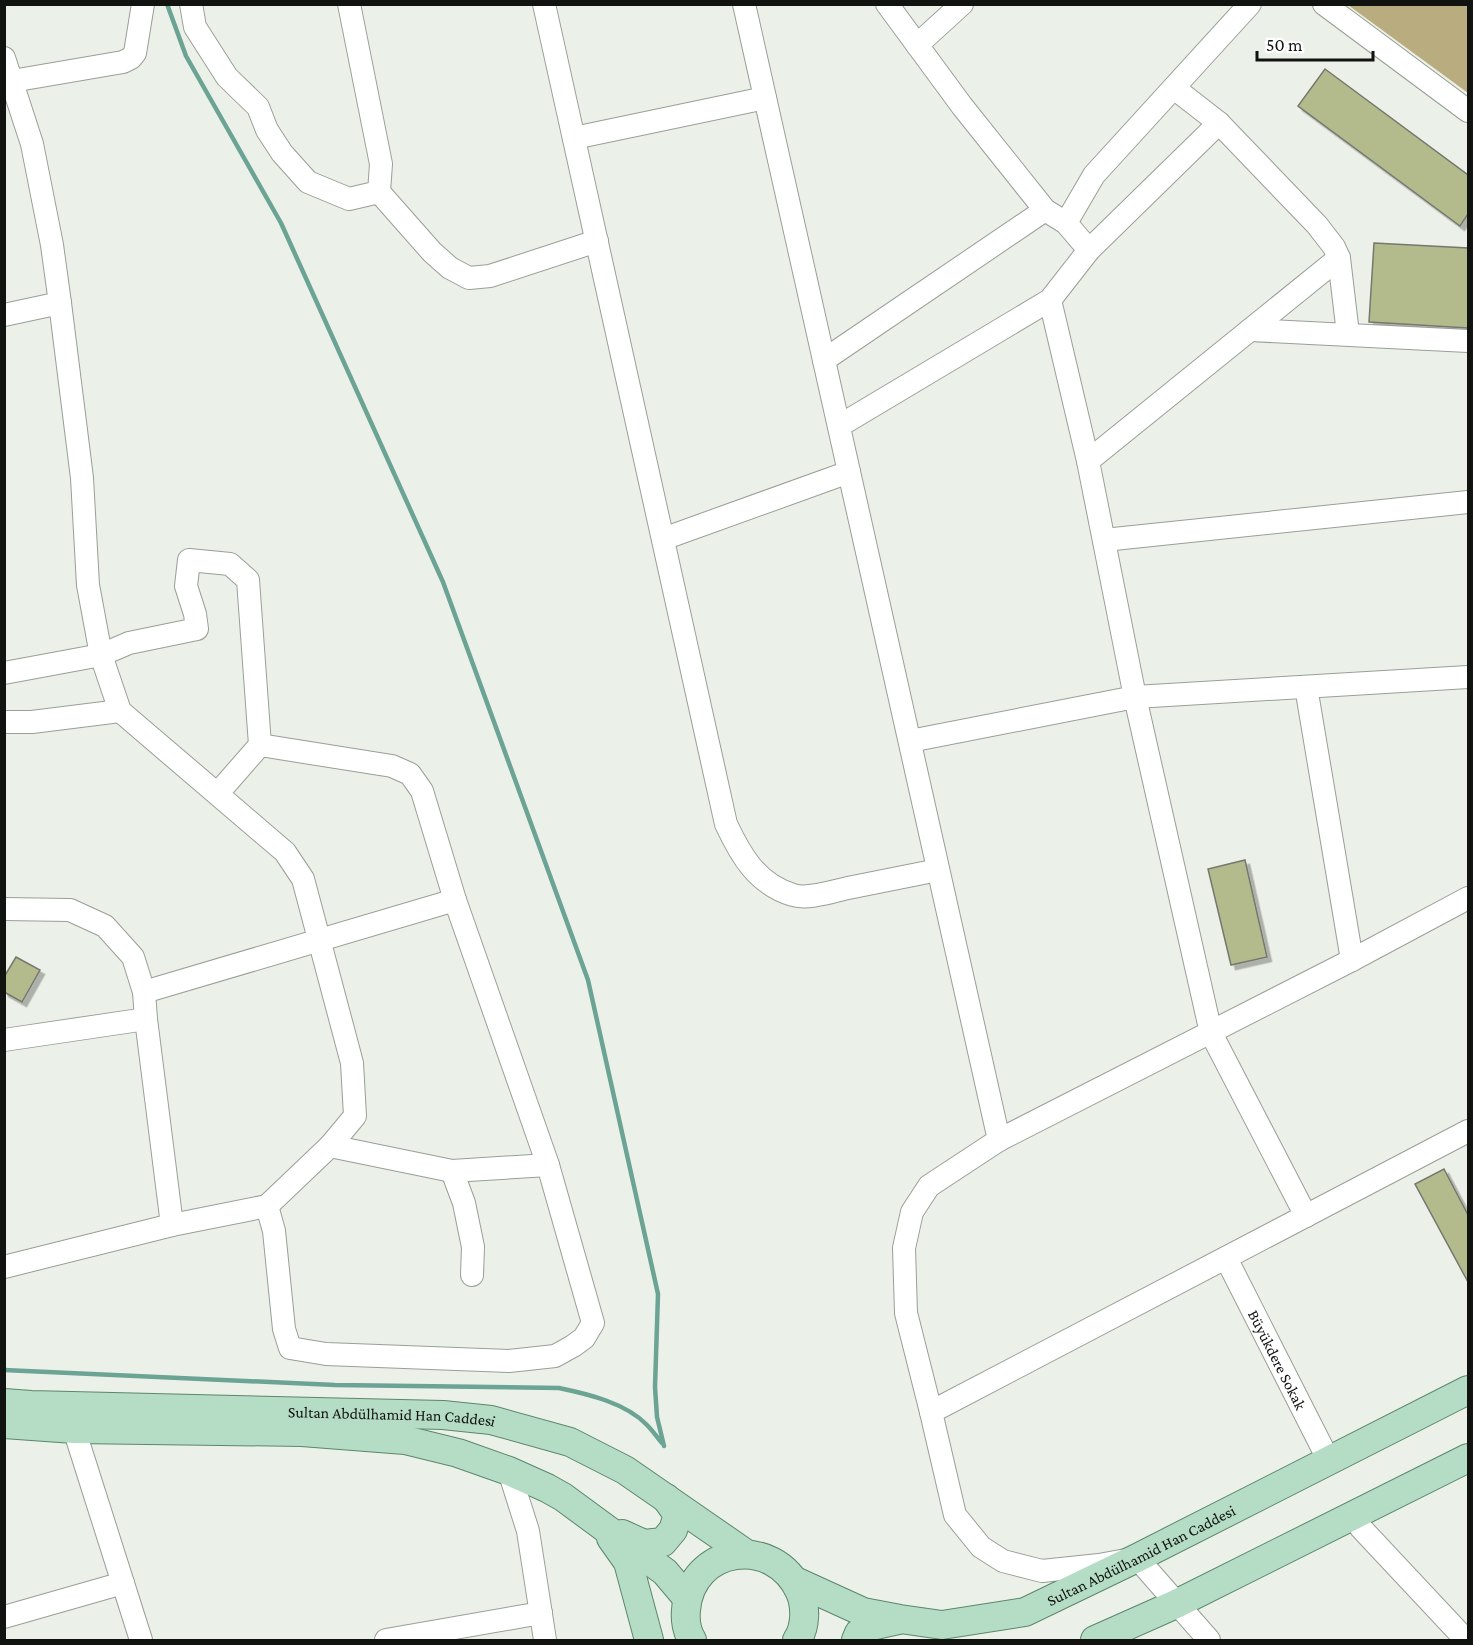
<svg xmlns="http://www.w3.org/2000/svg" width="1473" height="1645" viewBox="0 0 1473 1645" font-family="'Crimson Pro',serif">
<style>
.forest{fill:#b9ad80}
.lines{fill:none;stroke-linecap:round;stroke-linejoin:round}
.stream{stroke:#6ba395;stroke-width:4.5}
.building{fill:#b3bb8d;stroke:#76786f;stroke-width:1.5;filter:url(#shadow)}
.minor-casing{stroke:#999f97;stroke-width:24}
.major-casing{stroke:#5b876b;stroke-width:30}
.minor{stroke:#fff;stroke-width:22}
.major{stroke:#b5dcc4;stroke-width:28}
.labels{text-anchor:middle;stroke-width:5;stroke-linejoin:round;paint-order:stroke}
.street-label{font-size:16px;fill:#111310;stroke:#fff}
</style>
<defs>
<filter id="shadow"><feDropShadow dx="4.5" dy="4.5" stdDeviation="0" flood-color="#0004"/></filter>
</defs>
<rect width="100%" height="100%" fill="#ebf1e8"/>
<path class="forest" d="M 1348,5 L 1468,5 L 1468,93 Z"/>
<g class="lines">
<path class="stream" d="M 167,4 L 186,56 L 281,223 L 443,582 L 588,980 L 658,1294 L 655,1387 L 657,1417 L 664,1446
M 4,1370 L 335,1385 L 559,1388 C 588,1394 626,1403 647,1425 C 652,1430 657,1437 662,1443"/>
</g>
<path class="building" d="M 1325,69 L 1468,175 L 1468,214 L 1460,226 L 1298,106 Z
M 1374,243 L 1468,248 L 1468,328 L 1369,322 Z
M 1245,860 L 1267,957 L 1231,965 L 1208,869 Z
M 16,957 L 40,970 L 22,1002 L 4,992 L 4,977 Z
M 1444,1169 L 1468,1215 L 1468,1282 L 1415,1184 Z"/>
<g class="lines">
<defs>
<g id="minor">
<path d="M 191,4 L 195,27 L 227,77 L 258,107 L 267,130 L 282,153 L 308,182 L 349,199 L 379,192 L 381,164 L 349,4"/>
<path d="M 544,4 L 726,824 C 741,856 757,884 793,895 C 807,900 834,891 848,888 C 878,882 908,876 938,870"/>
<path d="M 744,4 L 999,1140"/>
<path d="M 887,4 L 962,106 L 1045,210 L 1066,223 L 1089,250"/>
<path d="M 1324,4 L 1468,111"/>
<path d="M 917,45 L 962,4"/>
<path d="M 4,58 L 32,144 L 52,245 L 60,303 L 4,315"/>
<path d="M 12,81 L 123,62 L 131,58 L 135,53 L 143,4"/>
<path d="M 1174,88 L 1219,123 L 1317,225 L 1334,247 L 1339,258 L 1348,334"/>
<path d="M 574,138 L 765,98"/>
<path d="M 379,192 L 432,252 L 450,268 L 469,278 L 490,276 L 597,241"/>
<path d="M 1066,223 L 1094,175 L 1250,4"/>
<path d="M 1050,300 L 1088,461 L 1135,697 L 1211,1033 L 1306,1216"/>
<path d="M 1250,330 L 1468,341"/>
<path d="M 824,360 L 1045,210"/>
<path d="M 839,426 L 1050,300 L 1089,250 L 1219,123"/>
<path d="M 1088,461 L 1339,258"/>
<path d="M 663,539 L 849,472"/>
<path d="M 1104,540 L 1468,502"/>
<path d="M 4,673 L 101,655 L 129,643 L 197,629 L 195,614 L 186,586 L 189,560 L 230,564 L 248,580 L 260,745 L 218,793"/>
<path d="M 1306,687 L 1352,960"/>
<path d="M 4,722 L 32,722 L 120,711"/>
<path d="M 910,741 L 1135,697 L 1468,677"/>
<path d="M 260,745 L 392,766 L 410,774 L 422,791 L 455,900 L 548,1165 L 593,1323 L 584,1338 L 573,1346 L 555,1356 L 509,1361 L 326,1354 L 290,1348 L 284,1329 L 274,1231 L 267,1206"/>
<path d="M 4,909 L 70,910 L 105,926 L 133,957 L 144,992 L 146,1019 L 172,1225"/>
<path d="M 144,992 L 455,900"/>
<path d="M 4,1040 L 146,1019"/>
<path d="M 330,1146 L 452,1171 L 548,1165"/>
<path d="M 452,1171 L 464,1203 L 473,1247 L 472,1275"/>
<path id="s1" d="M 1226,1258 L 1329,1461"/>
<path d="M 4,1267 L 172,1225 L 267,1206 L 330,1146 L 355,1116 L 352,1063 L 303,879 L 285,852 L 120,711 L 101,655 L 88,585 L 82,478 L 60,303"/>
<path d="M 931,1412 L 1468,1131"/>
<path d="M 74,1429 L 141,1640"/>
<path d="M 509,1471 L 528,1531 L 545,1640"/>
<path d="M 1353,1516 L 1361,1528 L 1466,1640"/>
<path d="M 4,1617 L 123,1583"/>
<path d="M 386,1640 L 541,1613"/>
<path d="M 1209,1640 L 1137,1558 L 1099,1565 L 1042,1571 L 1003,1561 L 981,1547 L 955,1515 L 931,1412 L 906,1313 L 904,1248 L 912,1212 L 929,1186 L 999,1140 L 1352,960 L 1468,898"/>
</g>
<g id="major">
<path id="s2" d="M 4,1403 L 31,1405 L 443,1415 L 491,1420 L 570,1442 L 625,1470 L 745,1553"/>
<path d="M 4,1424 L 74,1429 L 302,1432 L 405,1440 L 458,1453 L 509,1471 L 547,1488 L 563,1497 L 665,1572 L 687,1598"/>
<path d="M 622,1534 L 644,1544 L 663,1542 L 673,1530 L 678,1515 L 666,1498"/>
<path d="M 611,1538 L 628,1562 L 649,1640"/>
<path id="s3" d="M 795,1581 L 863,1612 L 900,1619 L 942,1625 L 1025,1612 L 1137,1558 L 1468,1390"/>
<path d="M 692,1640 C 687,1632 685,1620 686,1610 C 691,1546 774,1534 800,1592 C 806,1606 806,1627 797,1640"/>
<path d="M 856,1640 L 859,1633 L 871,1626 L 898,1620"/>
<path d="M 1095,1640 L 1176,1604 L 1468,1458"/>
</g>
</defs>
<use href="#minor" class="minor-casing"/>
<use href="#major" class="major-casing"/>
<use href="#minor" class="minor"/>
<use href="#major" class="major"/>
</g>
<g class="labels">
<g class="street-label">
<text dy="6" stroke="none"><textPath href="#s1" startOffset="114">Büyükdere Sokak</textPath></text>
<text dy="6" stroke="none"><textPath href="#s2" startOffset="388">Sultan Abdülhamid Han Caddesi</textPath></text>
<text dy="6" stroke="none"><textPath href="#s3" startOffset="368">Sultan Abdülhamid Han Caddesi</textPath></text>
</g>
</g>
<rect width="1473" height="1645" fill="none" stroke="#111310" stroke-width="12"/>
<path d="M1257 51v9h116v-9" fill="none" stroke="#111310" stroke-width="3"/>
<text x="1266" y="51" font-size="18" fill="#111310" stroke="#ffffff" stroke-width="4.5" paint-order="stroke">50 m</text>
</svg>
